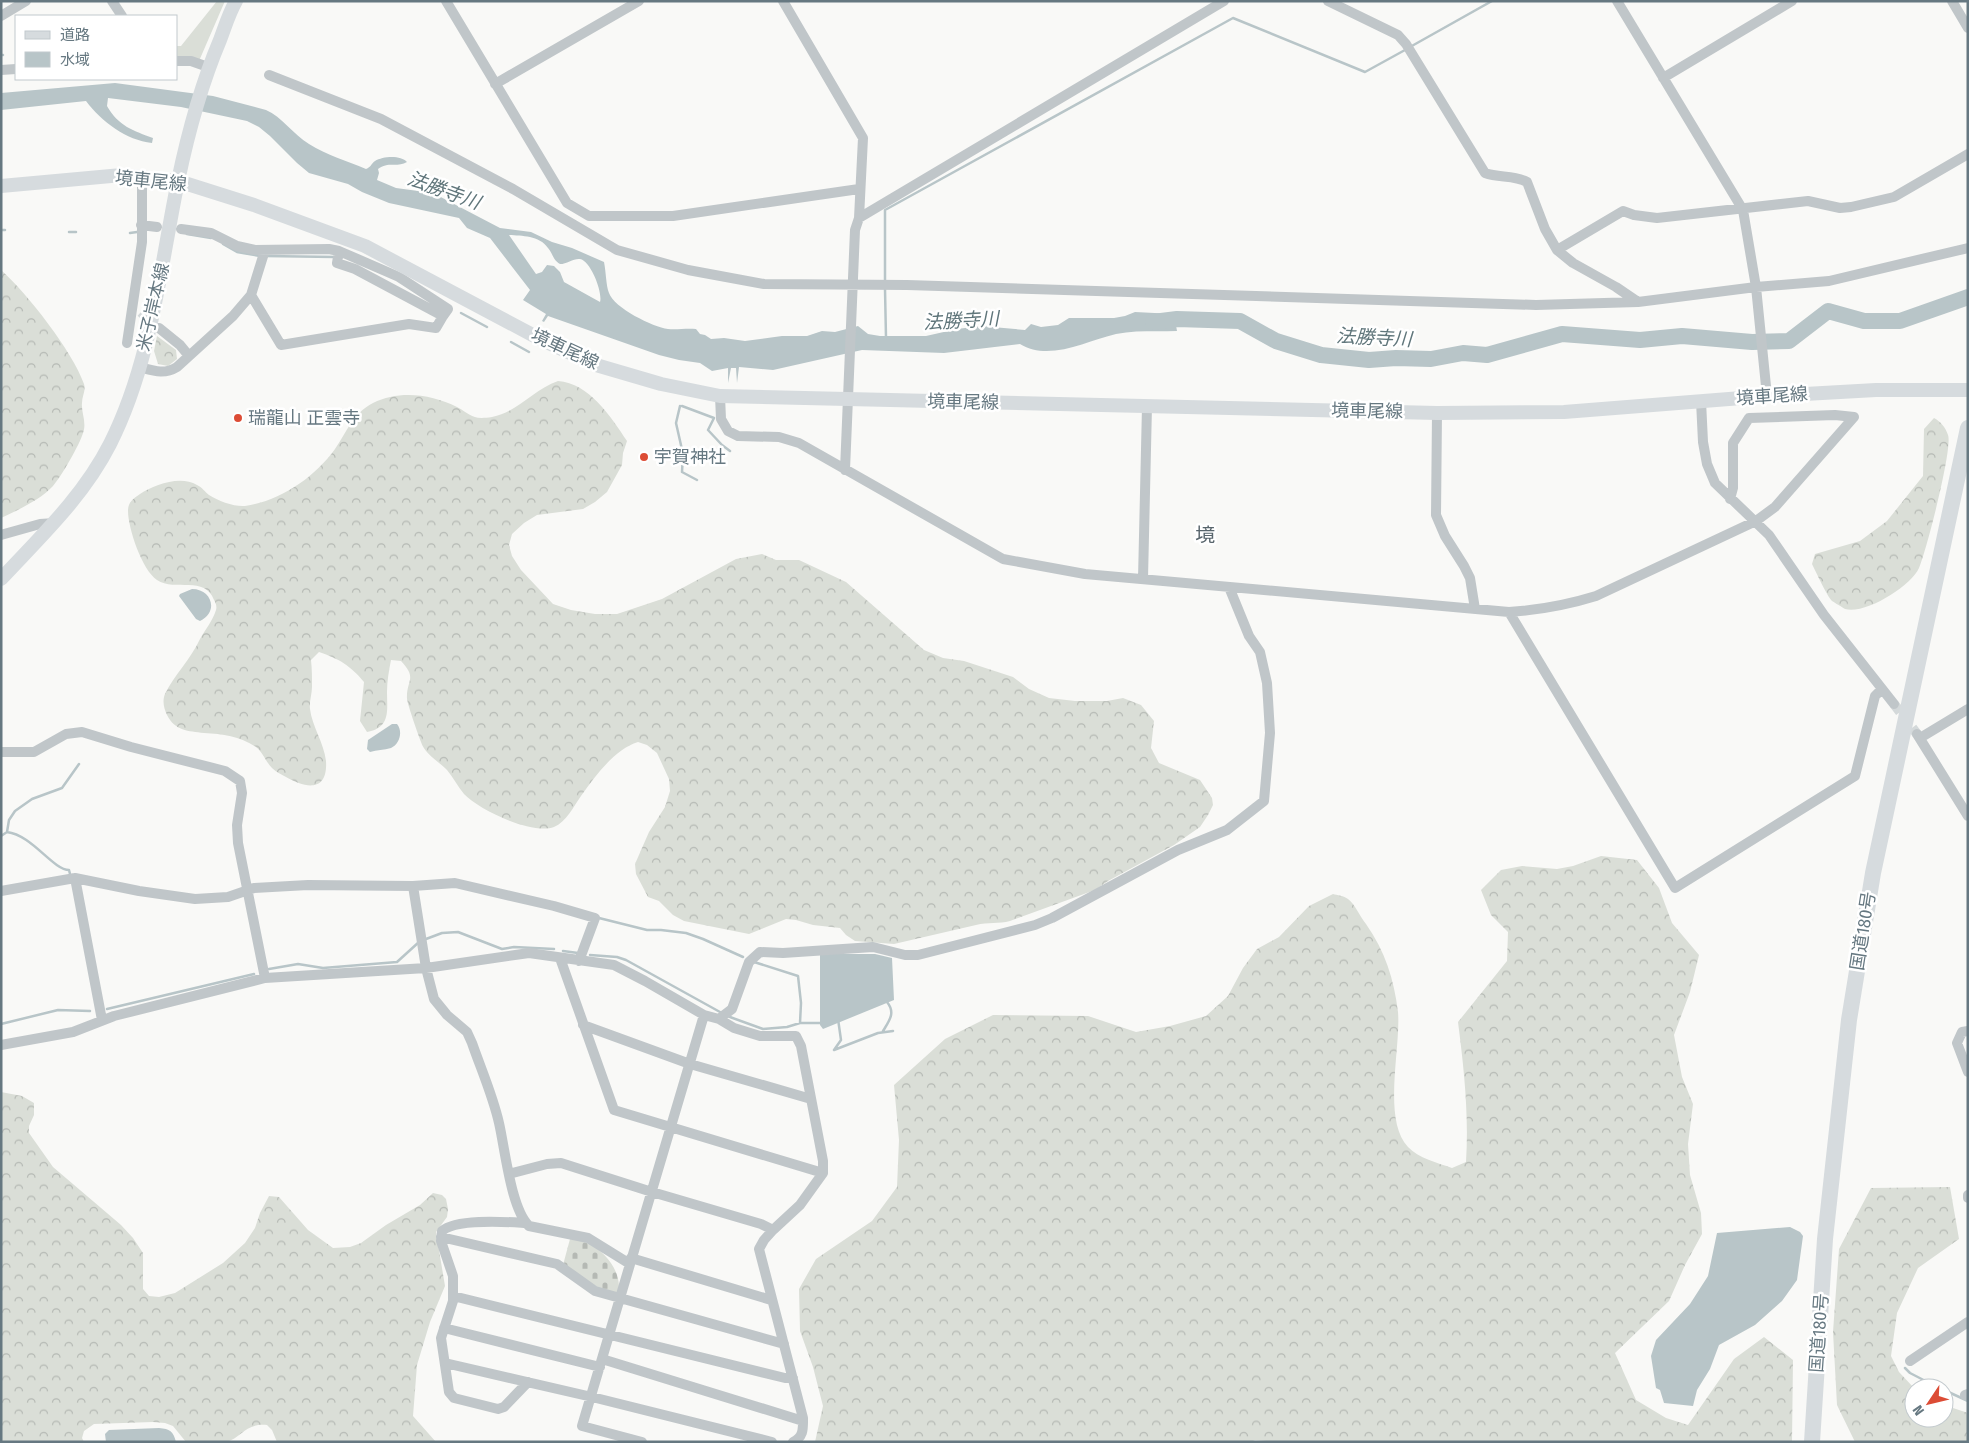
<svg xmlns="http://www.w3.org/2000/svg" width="1969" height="1443" viewBox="0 0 1969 1443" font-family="'Fira Sans Condensed','Noto Sans JP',sans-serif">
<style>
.green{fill:#daded7}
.forest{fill:url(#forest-crowns)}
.cemetery{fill:url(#cemetery-stones)}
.water{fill:#b8c5c8;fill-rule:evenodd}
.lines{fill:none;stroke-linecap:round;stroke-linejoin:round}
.stream{stroke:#b8c5c8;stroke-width:2.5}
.river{stroke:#b8c5c8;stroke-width:16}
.minor-tunnel{stroke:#d4d9da;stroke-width:10;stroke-dasharray:10 5;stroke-linecap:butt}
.minor{stroke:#c0c6c9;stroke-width:10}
.secondary{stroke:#d6dbde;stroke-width:14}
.trunk{stroke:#d6dbde;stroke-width:16}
.poi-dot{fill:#dc4c35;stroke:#fff;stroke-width:2}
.labels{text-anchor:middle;stroke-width:5;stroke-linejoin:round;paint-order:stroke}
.street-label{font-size:18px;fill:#667881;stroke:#fff}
.poi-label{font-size:18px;fill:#667881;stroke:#fff;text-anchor:start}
.water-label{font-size:19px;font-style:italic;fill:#60767b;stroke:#fff}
.quarter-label{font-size:20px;fill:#58656c;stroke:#fff}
</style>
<defs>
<pattern id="forest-crowns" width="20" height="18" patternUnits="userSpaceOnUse" patternTransform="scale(1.25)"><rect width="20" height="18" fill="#daded7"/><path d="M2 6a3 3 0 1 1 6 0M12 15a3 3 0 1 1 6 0" fill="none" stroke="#b5b9b4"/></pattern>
<pattern id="cemetery-stones" width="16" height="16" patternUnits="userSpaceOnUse" patternTransform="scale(1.25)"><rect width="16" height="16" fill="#daded7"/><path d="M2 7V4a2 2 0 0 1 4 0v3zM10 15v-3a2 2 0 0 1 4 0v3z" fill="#b5b9b4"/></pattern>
</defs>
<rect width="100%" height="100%" fill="#f9f9f7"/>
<path class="green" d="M 217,1 L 225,1 L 199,61 L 176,59 L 176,46 L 181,46 Z"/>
<path class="forest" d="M 1,270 C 27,293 73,352 84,384 C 86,391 82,396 82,403 C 81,413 87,422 83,433 C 80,444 61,477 53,486 C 40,500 18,510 1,518 Z
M 157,336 L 176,350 L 177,359 L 168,366 L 158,364 L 154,351 Z
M 558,381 C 589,383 611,417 627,441 L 623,453 L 622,465 L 607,492 L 595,502 L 583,509 L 537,515 L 524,523 L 512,534 L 509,545 L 512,556 L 521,570 L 553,604 L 571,610 L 595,614 L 617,614 L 662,599 L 736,559 L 762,554 L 776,560 L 799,560 L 846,582 L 924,650 L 943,658 L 964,661 L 1013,677 L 1029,689 L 1049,698 L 1075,701 L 1107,701 L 1123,698 L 1141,705 L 1154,721 L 1151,748 L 1159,763 L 1200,780 L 1212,798 L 1213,805 L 1208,815 L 1200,827 L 1174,845 L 1108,881 L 1095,890 L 1010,921 C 999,924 988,922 976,925 L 894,944 L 855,941 L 846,935 L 840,928 L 813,925 L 796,920 L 786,919 L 749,934 L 684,921 L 673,915 L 659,901 L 648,897 L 636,874 L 635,864 L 649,832 L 665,807 L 670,791 L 669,779 L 657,753 L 647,745 L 638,742 C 615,749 595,776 581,796 C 574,806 566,822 554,827 C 532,835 479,810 464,794 C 458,787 453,777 447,770 C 439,762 424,753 421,742 C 418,734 408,706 407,699 C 406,680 418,679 401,661 L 391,660 C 389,670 387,681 387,692 C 387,710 391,728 367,732 L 360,721 L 364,682 C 350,665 339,659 319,652 L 311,660 C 312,669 312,678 312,687 C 312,694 309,702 310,709 C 312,726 324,743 326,761 C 328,793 305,788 286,777 C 281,774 276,772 272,768 C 266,762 262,751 256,747 C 239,736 223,734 204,733 C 188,731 175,731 167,715 C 164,709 162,701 165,694 C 174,675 191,659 200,639 C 205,630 213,620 216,610 C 217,607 216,603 214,600 C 205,575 175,592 157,580 C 142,570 128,528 128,511 C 128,502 133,499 140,494 C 154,485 180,475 197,485 C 202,487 205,492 209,495 C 218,501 235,507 245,506 C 280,501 314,478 335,449 C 347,432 353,413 373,403 C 399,390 431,394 457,407 C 472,415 471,420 492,417 C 518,412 534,389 558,381 Z
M 1934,418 C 1940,421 1946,428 1948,435 C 1953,448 1926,552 1919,568 C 1911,586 1865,615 1845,609 C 1842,607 1835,603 1832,601 C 1827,596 1816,572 1812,564 L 1815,554 L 1860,541 L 1887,521 L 1923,476 L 1924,429 Z
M 1601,856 L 1637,860 L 1659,888 L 1672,923 L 1699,955 L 1690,992 L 1674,1035 L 1682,1077 L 1693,1104 L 1688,1144 L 1690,1175 L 1701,1213 L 1702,1234 L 1685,1265 L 1669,1301 L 1615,1353 L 1636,1400 L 1666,1418 L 1688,1425 L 1734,1359 L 1764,1337 L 1793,1360 L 1792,1442 L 1276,1442 L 1255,1440 L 1251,1442 L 815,1442 L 823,1406 L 813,1367 L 800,1331 L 799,1289 L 816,1259 L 872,1221 L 897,1187 L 899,1140 L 894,1085 L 945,1039 L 993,1015 L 1088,1016 L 1136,1032 L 1170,1026 L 1206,1016 L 1228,996 L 1243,968 L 1257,949 L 1279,937 L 1309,906 L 1333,894 C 1337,895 1344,896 1348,899 C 1355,904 1360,917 1366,924 C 1385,951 1394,979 1398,1012 C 1401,1048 1382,1120 1408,1147 C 1418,1158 1438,1163 1452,1168 L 1466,1162 C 1469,1114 1464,1069 1458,1022 L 1507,961 L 1508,932 L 1491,915 L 1481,890 L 1501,870 L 1522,866 L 1557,869 L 1573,866 Z
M 1,1092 L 22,1096 L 34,1103 L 34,1115 L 29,1126 L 29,1133 L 53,1167 L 121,1225 L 133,1238 L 143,1253 L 143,1289 L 149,1296 L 159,1297 L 175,1293 L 223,1263 L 245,1243 L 255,1228 L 260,1213 L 269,1196 L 279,1197 L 308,1230 L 333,1248 L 350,1247 L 361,1243 L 386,1225 L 420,1205 L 433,1193 L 442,1195 L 446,1199 L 448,1209 L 447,1217 L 436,1232 L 445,1286 L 430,1322 L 417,1365 L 413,1416 L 436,1442 L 277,1442 L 272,1430 L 267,1425 C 245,1423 242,1438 226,1442 C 216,1443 197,1442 186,1442 L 173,1426 L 165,1423 L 153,1422 L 94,1424 L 84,1431 L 82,1438 L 84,1442 L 1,1442 Z
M 1950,1187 L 1959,1239 L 1918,1268 L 1897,1313 L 1891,1356 L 1899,1372 L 1914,1388 L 1914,1418 L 1944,1418 L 1944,1405 L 1968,1413 L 1968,1442 L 1855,1442 L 1837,1405 L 1833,1332 L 1839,1249 L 1871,1188 Z"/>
<path class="cemetery" d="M 570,1239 C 576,1240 584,1241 590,1244 C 606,1252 623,1274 618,1293 L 602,1290 L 563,1265 Z"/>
<path class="water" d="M 115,83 L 213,96 L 266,110 C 282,117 293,134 309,144 C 327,155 347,161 366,169 C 371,167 371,164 375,161 C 383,156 401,155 407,162 C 397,168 388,161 378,169 L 379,173 L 377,180 L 396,188 L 433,193 L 500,228 L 531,232 L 552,242 L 572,248 L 604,262 C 606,271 606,286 609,293 C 614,308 653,327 668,329 C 677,330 686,328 696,329 L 700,334 L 705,335 L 711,339 L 724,338 L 745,341 L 782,336 L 807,336 L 822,331 L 835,332 L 858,326 L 868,334 L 880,336 L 926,336 L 957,329 L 981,326 L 1025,330 L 1031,324 L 1041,327 L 1058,325 L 1069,318 L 1114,318 L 1125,316 L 1135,312 L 1174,314 L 1177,331 C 1157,332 1136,330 1116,334 C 1086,341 1049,362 1020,344 L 944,353 L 862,350 L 773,370 L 739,367 L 737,383 L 736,368 L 731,368 L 728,383 L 728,368 L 712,371 L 700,363 L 679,360 L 659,355 L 548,316 L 544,322 L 542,321 L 546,314 L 523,300 L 530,290 L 490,238 L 467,228 L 459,218 L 389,203 L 362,192 L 348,184 L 309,173 L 297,163 L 270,136 L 259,127 L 247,121 L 181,107 L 108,98 L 107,106 C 118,126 134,131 153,138 L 152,143 C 126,140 102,122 86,101 L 1,110 L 1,93 ZM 509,235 C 522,236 539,235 548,248 C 553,254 553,260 560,264 C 567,264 574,258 580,259 C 591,261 603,293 600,302 L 564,282 L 560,272 L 554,266 L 547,265 L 542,272 L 536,274 Z
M 192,589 C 212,589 219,612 200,621 L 196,619 L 179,596 L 180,594 Z
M 392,724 L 397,724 C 403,731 400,744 391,748 C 384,750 377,750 370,752 L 367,749 L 368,740 Z
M 820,954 L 875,954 L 892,958 L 894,1000 L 823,1029 L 820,1025 Z
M 1790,1227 L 1800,1232 L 1803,1236 L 1797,1280 L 1782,1301 L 1755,1325 L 1719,1345 L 1710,1369 L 1697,1390 L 1693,1406 L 1664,1403 L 1660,1390 L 1656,1388 L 1651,1356 L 1656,1340 L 1690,1304 L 1708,1276 L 1717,1233 Z
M 159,1428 C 170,1429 173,1431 176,1442 L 106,1442 L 105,1434 L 109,1430 Z"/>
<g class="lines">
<path class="stream" d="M 1410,47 L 1492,1
M 1,55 L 3,55
M 1,230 L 5,230
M 69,232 L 76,232
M 130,233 L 137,232
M 187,234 L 211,238
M 223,244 L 237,252 L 260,256
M 265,256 L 335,257
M 885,283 L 885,210 L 1233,18 L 1365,72 L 1405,50
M 885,289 L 886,338
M 461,313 L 487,327
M 511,342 L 529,352
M 680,406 L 676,423 L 683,454 L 682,472 L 697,480
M 682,406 L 714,418 L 708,430 L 722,445 L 730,451
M 7,832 L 9,820 L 15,811 L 32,799 L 62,788 L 79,764
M 1,836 L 7,832 C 32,835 53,870 69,870 L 70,874
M 599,918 L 647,930 L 661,930 L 686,933 L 703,939 L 743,957
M 426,939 L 442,933 L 458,932 L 502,949 L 514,947 L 554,949
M 563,951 L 578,953
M 590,955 L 617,957 L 626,960 L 720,1012
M 754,962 L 798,976 L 801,1003 L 800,1023
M 269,969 L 298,964 L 323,968 L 397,962 L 419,942
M 107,1009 L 254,974
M 730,1017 L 763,1029 L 787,1027 L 800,1023 L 822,1023
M 838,1019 L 841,1040 L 834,1050 L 878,1033 L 893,1031
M 1,1024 L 58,1010 L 90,1011
M 883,1031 C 889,1021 896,1013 887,1002
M 1905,1368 L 1910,1373 L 1939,1388
M 1944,1390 L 1968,1401"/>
<path class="river" d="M 1153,322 L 1177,319 L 1240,321 L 1276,341 L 1321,355 L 1369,360 L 1396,358 L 1431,359 L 1463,353 L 1487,355 L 1562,334 L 1640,340 L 1682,336 L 1752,342 L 1789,341 L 1828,311 L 1864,321 L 1900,321 L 1968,297"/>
<path class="minor-tunnel" d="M 141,312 L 154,324
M 1894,704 L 1917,734"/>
<path class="minor" d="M 112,1 L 122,16
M 446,1 L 567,203 L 589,216 L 673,216 L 859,189
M 783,1 L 863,138 L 859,218 L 855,230 L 845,470
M 1328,1 L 1398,35 L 1406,44 L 1485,173 C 1499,178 1514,175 1527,182 L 1545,229 L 1557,250 L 1573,263 L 1616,287 L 1638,302
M 1617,1 L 1743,210 L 1756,287 L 1767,396
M 1952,1 L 1968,28
M 1,16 L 26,1
M 176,61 L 191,61 L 208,67
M 1,70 L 16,69
M 269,75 L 381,119 L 513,189 L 617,250 L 688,270 L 764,284 L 907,285 L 1536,305 L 1638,302 L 1756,287 L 1829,281 L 1968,248
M 1663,78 L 1792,1
M 495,84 L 639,1
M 859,218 L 1224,1
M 141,225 L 157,227
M 181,229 L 211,233 L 237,246 L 255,250 L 329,249 L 339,251 L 399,277 L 448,309 L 443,316 L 355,269 L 337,263 L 339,251
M 265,250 L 251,295 L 281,345 L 409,324 L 436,328 L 443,316
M 1557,250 L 1623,211 L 1634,215 L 1657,218 L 1808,201 L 1840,208 L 1851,207 L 1894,197 L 1968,154
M 159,328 L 180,345 L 189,356
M 127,343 L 142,242 L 142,177
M 139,367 C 154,371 164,375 177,367 L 233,316 L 251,295
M 720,396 L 721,419 L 728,431 L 738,436 L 779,437 L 799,443 L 1003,559 L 1085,574 L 1509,612 C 1540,610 1567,605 1596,596 L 1756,521 L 1775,507 L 1854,417
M 1701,401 L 1703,442 L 1707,464 L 1715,483 L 1769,535 L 1824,615 L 1894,704
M 1437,413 L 1436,515 L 1445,536 L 1464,566 L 1470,578 L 1475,609
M 1730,499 L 1733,488 L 1733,443 L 1749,418 L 1835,415 L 1854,417
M 1,535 L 40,524 L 55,523
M 1143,579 L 1147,406
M 1509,612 L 1675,888 L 1855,776 L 1875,696 L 1882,689
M 1917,734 L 1968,816
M 1920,738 L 1968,709
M 1,752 L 34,752 L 66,734 L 82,732 L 131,747 L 225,771 L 240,781 L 242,793 L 237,825 L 238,843 L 265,978
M 75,878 L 102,1020
M 413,886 L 426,968 L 434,999 L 447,1015 L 467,1032 L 472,1043 C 481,1069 493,1096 499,1123 C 505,1149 511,1209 529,1226 L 588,1238 L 630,1264
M 1,891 L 75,878 L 139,891 L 195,899 L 228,897 L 254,888 L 308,885 L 413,886 L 455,883 L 554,906 L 595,918 L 579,961
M 560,958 L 614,1110 L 823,1173
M 719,1019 L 732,1009 L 749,962 L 760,952 L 783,953 L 873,947 L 905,955 L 918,955 L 1035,925 L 1052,918 L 1178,850 L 1227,830 L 1264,801 L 1270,733 L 1267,683 L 1260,652 L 1249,636 L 1229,587
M 583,1025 L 690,1064 L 811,1099
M 1968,1031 L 1962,1032 L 1957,1043 L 1968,1072
M 1,1045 L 73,1032 L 114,1016 L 265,978 L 426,968 L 529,953 L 614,965 L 645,981 L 704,1015 L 719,1019 L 734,1028 L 760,1036 L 796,1036 L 801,1046 L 823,1161 L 823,1173 L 800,1205 L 773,1230 L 764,1240 L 759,1249 L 803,1418 C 803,1428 804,1437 793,1442
M 509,1174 L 547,1164 L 561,1163 L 652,1192 L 761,1224 L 773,1230
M 1968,1195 L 1968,1198
M 526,1223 C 507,1222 457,1218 442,1231 L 441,1241 L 453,1276 L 453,1301 L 441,1338 L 449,1392 L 454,1398 L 498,1409 L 504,1407 L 528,1382
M 441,1237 L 557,1264 L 595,1291 L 784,1344
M 631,1258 L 771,1300
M 453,1296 L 785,1378 L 793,1378
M 444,1328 L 600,1367
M 602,1359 L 803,1421
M 1910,1361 L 1968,1322
M 445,1363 L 592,1397 L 772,1442
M 1965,1395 L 1968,1394
M 642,1442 L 582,1426 L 704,1015"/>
<path class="secondary" d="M 1,186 L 122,175 L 178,181 L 254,205 L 365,246 L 542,340 L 596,365 L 661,384 L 720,396 L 1437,413 L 1564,412 L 1767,396 L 1876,390 L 1968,390
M 1,579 C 41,536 83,497 110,444 C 151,363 160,269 178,181 C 188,133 201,85 220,40 C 225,27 229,13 236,1"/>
<path class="trunk" d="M 1812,1442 L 1825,1239 L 1849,1020 L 1873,873 L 1968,428"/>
</g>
<g class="poi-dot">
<circle cx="238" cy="418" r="5"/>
<circle cx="644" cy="457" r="5"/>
</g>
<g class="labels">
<g class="street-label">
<text transform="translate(151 181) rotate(6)" y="6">境車尾線</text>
<text transform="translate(153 307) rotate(-77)" y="6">米子岸本線</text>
<text transform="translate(565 349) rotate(25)" y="6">境車尾線</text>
<text transform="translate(1772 396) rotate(-4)" y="6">境車尾線</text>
<text transform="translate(963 402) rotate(1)" y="6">境車尾線</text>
<text transform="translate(1367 411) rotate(1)" y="6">境車尾線</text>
<text transform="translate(1863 931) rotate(-81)" y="6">国道180号</text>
<text transform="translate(1819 1333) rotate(-86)" y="6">国道180号</text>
</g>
<g class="poi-label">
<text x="248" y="424">瑞龍山 正雲寺</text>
<text x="654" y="463">宇賀神社</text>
</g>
<g class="water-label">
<text transform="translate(444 190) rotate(20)" y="7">法勝寺川</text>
<text transform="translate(961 320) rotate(-3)" y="7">法勝寺川</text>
<text transform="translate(1374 337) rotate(3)" y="7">法勝寺川</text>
</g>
<g class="quarter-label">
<text x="1205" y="542">境</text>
</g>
</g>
<rect width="1969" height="1443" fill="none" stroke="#667881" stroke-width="5"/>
<rect x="15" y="15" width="162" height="65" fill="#ffffff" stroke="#c2c9cd"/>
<rect x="25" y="31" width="25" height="8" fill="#d6dbde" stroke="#c2c9cd"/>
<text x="60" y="40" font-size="15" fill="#667881">道路</text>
<rect x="25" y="52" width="25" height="15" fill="#b8c5c8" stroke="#c2c9cd"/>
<text x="60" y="65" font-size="15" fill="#667881">水域</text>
<g transform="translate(1929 1403) rotate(235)"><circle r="24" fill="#ffffff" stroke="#c2c9cd"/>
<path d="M0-4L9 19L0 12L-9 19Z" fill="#dc4c35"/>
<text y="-8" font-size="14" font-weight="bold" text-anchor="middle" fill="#667881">N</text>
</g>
</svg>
